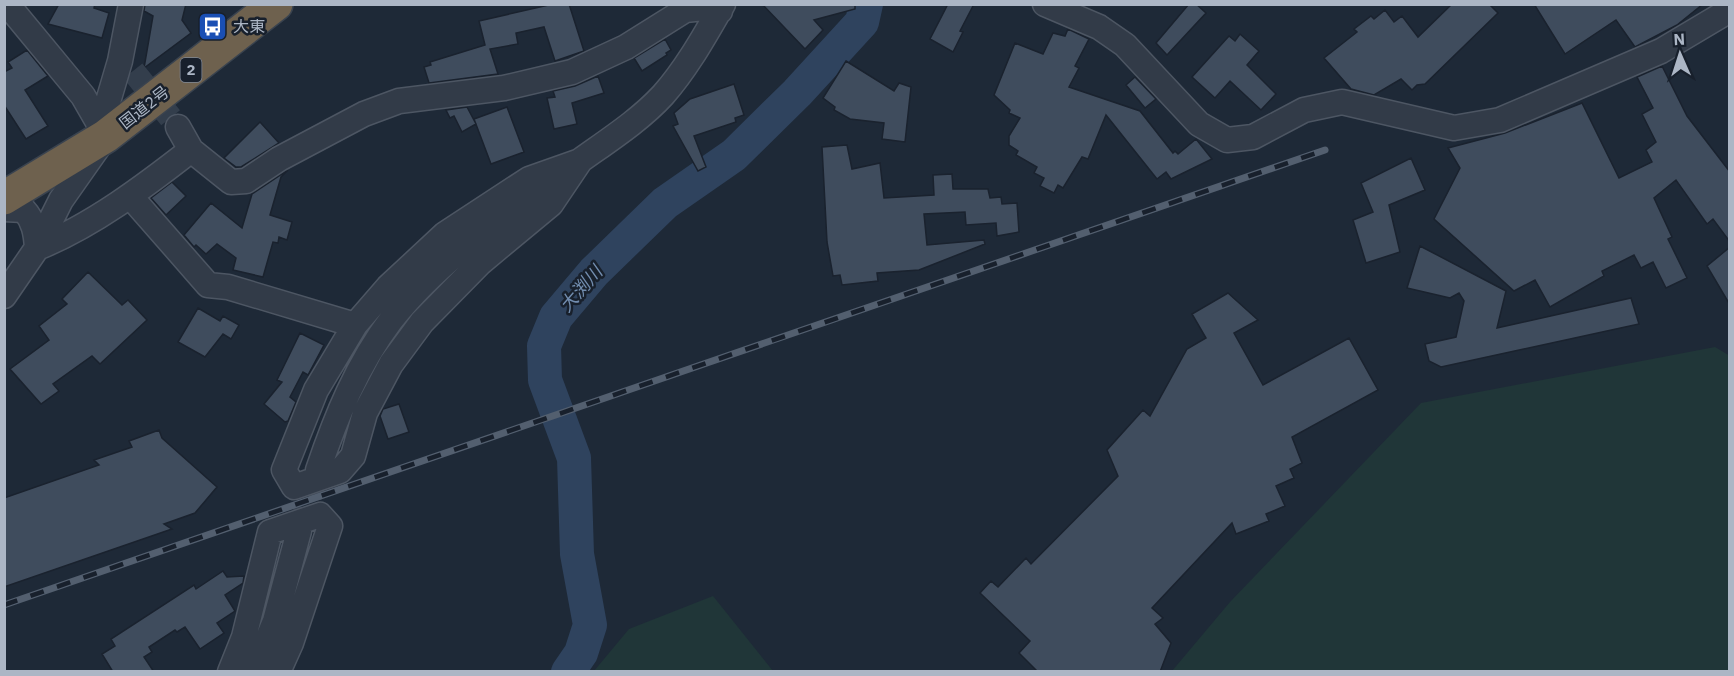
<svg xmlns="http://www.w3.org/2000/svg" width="1734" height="676" viewBox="0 0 1734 676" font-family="'IBM Plex Sans','Noto Sans JP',sans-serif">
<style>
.green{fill:#203638}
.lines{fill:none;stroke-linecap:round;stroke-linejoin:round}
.river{stroke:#2f435e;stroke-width:34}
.building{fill:#3f4c5d;stroke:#1a222e;stroke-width:1.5}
.minor-tunnel{stroke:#333e4c;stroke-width:24;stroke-dasharray:24 12;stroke-linecap:butt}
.minor-casing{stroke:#4d5663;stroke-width:27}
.highway-casing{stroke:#3a434f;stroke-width:36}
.minor{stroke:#323b48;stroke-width:24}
.highway{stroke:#6e614e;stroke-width:33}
.rail-casing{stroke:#535f6f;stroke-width:7}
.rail{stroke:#18202c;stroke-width:4.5;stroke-dasharray:14;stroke-linecap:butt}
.labels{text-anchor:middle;stroke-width:5;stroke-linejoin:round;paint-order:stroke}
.shield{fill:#18202c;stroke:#808997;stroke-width:1.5}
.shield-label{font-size:15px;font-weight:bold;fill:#acb6c5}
.poi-label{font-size:16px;fill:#acb6c5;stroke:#18202c;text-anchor:start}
.street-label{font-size:16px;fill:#acb6c5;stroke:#18202c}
.water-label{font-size:18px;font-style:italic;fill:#728daf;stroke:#18202c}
</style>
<rect width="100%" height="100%" fill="#1e2937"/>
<path class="green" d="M 1715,347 L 1730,356 L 1729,671 L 1172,671 L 1230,602 L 1421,403 Z
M 713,596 L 773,671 L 594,671 L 629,629 Z"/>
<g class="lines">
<path class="river" d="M 568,672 L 581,653 L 590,625 L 577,554 L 574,458 L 545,380 L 544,346 L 556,317 L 594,272 L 665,203 L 734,155 L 797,93 L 862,22 L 866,4"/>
</g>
<path class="building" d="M 59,4 L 95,4 L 94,8 L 109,13 L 102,38 L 48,24 Z
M 145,4 L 186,4 L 182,20 L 191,33 L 144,68 L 153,16 L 144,11 Z
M 553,4 L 569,4 L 584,51 L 555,61 L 544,27 L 516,33 L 518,44 L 490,49 L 498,74 L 429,83 L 424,67 L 431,65 L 430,62 L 485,45 L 479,21 Z
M 762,4 L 855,4 L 855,9 L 814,20 L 823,30 L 805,49 Z
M 948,4 L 974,4 L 960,31 L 963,32 L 953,52 L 930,39 Z
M 1189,4 L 1196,4 L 1206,13 L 1167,55 L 1156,43 Z
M 1452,4 L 1489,4 L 1498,13 L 1425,84 L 1417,85 L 1412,90 L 1401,79 L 1374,95 L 1351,89 L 1324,58 L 1357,32 L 1354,29 L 1371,16 L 1374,19 L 1385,10 L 1394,22 L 1402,16 L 1418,37 Z
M 1534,4 L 1703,4 L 1677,25 L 1635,47 L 1616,20 L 1565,54 Z
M 1068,29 L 1089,39 L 1075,66 L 1079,68 L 1069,87 L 1140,111 L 1173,153 L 1175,151 L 1178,154 L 1196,139 L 1212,159 L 1171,179 L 1166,172 L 1157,179 L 1106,115 L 1088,159 L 1082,157 L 1063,188 L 1058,185 L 1054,193 L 1040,186 L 1044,178 L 1034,173 L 1037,167 L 1016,155 L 1018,151 L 1009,145 L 1009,136 L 1020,118 L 1009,113 L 1010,110 L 994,95 L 1015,43 L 1043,54 L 1053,33 L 1065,36 Z
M 1240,34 L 1259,51 L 1247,65 L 1276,94 L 1261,110 L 1230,81 L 1215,98 L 1192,77 L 1229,36 L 1235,41 Z
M 665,39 L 671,50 L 666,53 L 667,55 L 642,71 L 634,58 Z
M 27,50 L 48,76 L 25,90 L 48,126 L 26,139 L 4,105 L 4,72 L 12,68 L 8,62 Z
M 846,61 L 894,91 L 899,83 L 911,87 L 905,142 L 882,139 L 884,123 L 850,119 L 834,110 L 835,107 L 823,98 Z
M 1662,66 L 1687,116 L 1730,172 L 1730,242 L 1713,219 L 1707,224 L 1676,180 L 1654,198 L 1672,237 L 1668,239 L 1687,278 L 1666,288 L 1653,262 L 1641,268 L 1634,255 L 1602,271 L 1604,276 L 1550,307 L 1535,280 L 1514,291 L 1434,219 L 1460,168 L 1448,148 L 1505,133 L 1582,103 L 1619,178 L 1652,162 L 1646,150 L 1656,142 L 1642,114 L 1653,108 L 1637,77 Z
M 598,76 L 604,93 L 572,103 L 577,124 L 554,129 L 547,98 L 555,97 L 553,91 L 575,86 Z
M 1135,77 L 1156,99 L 1145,108 L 1126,85 Z
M 734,84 L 744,115 L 735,118 L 736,122 L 694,136 L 706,167 L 698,171 L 673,126 L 678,124 L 674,113 L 690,99 Z
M 467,107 L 476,124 L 462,132 L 454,116 L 450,118 L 446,110 Z
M 507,107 L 524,152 L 491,164 L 474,119 Z
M 260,122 L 279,143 L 241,167 L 236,167 L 224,158 Z
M 847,145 L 852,169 L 880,163 L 884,198 L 934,195 L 933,175 L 952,174 L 953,189 L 988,189 L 990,198 L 1001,197 L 1002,204 L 1017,203 L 1019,232 L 997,236 L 996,223 L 966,225 L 965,212 L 924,214 L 927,245 L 984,240 L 985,244 L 919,270 L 877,273 L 878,281 L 842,285 L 840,275 L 833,276 L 827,242 L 822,147 Z
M 1411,158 L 1425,190 L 1389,205 L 1400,252 L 1366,263 L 1353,220 L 1373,212 L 1361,183 Z
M 288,170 L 281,177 L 270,215 L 292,222 L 287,240 L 279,237 L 278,243 L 273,242 L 263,277 L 233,270 L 236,258 L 217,244 L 206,254 L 196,245 L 194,247 L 184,235 L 211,203 L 242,228 L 252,194 Z
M 172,182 L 186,196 L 166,215 L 151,198 Z
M 1420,246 L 1506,291 L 1497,328 L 1631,298 L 1639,324 L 1441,367 L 1429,361 L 1425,344 L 1456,337 L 1464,301 L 1459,293 L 1450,298 L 1407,288 Z
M 1730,247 L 1730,305 L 1707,266 Z
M 88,272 L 122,305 L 128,300 L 147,320 L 100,364 L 92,356 L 53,384 L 59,391 L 41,404 L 10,369 L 49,340 L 39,326 L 67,304 L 62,299 Z
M 1228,293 L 1258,320 L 1234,333 L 1263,385 L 1349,338 L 1378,390 L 1292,437 L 1302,463 L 1290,469 L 1294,478 L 1276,486 L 1285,506 L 1266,514 L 1269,521 L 1236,534 L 1232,523 L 1152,608 L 1163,618 L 1155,624 L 1171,643 L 1160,672 L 1038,672 L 1019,653 L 1030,641 L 980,593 L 991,581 L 998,587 L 1026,558 L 1031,564 L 1118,476 L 1107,450 L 1143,410 L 1150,416 L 1187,349 L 1206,338 L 1192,314 Z
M 198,308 L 220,321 L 223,316 L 239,325 L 231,339 L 223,334 L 205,357 L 178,342 Z
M 300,333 L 324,345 L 308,375 L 303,372 L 290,397 L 296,402 L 288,421 L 285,422 L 264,404 L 282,382 L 277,380 Z
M 399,404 L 409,432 L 388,439 L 380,416 L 383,409 Z
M 159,430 L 162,438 L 217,487 L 195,513 L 164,524 L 172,529 L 4,587 L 4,498 L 99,465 L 94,460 L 132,447 L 129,441 Z
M 223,571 L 227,577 L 244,576 L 243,583 L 225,595 L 235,611 L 217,623 L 224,633 L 200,649 L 185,627 L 177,632 L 175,630 L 149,647 L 152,652 L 144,657 L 154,672 L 113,672 L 102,654 L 115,646 L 111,639 L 194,585 L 196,589 Z"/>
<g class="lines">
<path class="minor-tunnel" d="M 133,71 L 178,127
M 299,531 L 318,470"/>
<defs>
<path id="minor" d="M 7,4 L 83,96 L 106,136
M 1045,4 L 1099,27 L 1125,45 L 1199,124 L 1227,140 L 1253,137 L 1304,110 L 1342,102 L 1454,128 L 1500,120 L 1661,51 L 1730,10
M 178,127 L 191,150
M 580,161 L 551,204 L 480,263 L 422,322 L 391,364 L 365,413 L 353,456 L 340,471 L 294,487 L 284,470 L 316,390 L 355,325 L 388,287 L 445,234 L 529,179 Z
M 131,197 L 208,285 L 228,287 L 355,325
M 4,209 L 24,210 C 34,221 36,233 37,248
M 37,248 C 92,226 145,186 191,150 L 231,182 L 246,181 L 279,159 L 364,114 L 399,101 L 504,88 L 572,72 L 626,47 L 685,10 L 704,8 L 720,11
M 4,296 L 37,248 L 61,200 L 106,136 L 107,105 L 120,61 L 131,4
M 318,470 C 336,417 357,365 391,320 C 442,255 516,208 581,160 C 609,140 640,120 663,95 C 687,68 705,35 723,4
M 230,672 L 244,637 L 270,532 L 320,515 L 330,526 L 291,643 L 278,672
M 254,672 L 275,621 L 299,531"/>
<path id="highway" d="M 4,198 L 106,136 L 276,4"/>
</defs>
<use href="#minor" class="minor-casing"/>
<use href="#highway" class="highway-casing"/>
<use href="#minor" class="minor"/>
<use href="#highway" class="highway"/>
<defs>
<path id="rail" d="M 4,605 L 1325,150"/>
</defs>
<use href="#rail" class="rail-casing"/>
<use href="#rail" class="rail"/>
</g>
<defs>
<symbol id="bus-square" viewBox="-11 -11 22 22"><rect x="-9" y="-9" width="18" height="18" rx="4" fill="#1a4fb4" stroke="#18202c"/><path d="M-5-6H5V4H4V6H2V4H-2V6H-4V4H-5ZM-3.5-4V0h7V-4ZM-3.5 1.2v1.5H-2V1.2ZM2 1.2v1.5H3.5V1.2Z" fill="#fff"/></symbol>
</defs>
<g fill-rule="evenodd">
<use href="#bus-square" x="196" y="10" width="33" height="33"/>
</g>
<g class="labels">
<rect class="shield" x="180.5" y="58" width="21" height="24" rx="4.5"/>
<g class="shield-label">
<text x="191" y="75">2</text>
</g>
<g class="poi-label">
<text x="233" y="32">大東</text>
</g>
<g class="street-label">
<text transform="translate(144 107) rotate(-38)" y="6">国道2号</text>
</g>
<g class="water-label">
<text transform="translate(581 289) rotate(-49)" y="6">大渕川</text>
</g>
</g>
<rect width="1734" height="676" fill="none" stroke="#acb6c5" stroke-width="12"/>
<g transform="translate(1680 54) rotate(357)" stroke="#18202c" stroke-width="4.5" paint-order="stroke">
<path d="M0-4.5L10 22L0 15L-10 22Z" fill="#acb6c5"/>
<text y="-9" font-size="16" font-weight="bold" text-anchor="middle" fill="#acb6c5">N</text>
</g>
</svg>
